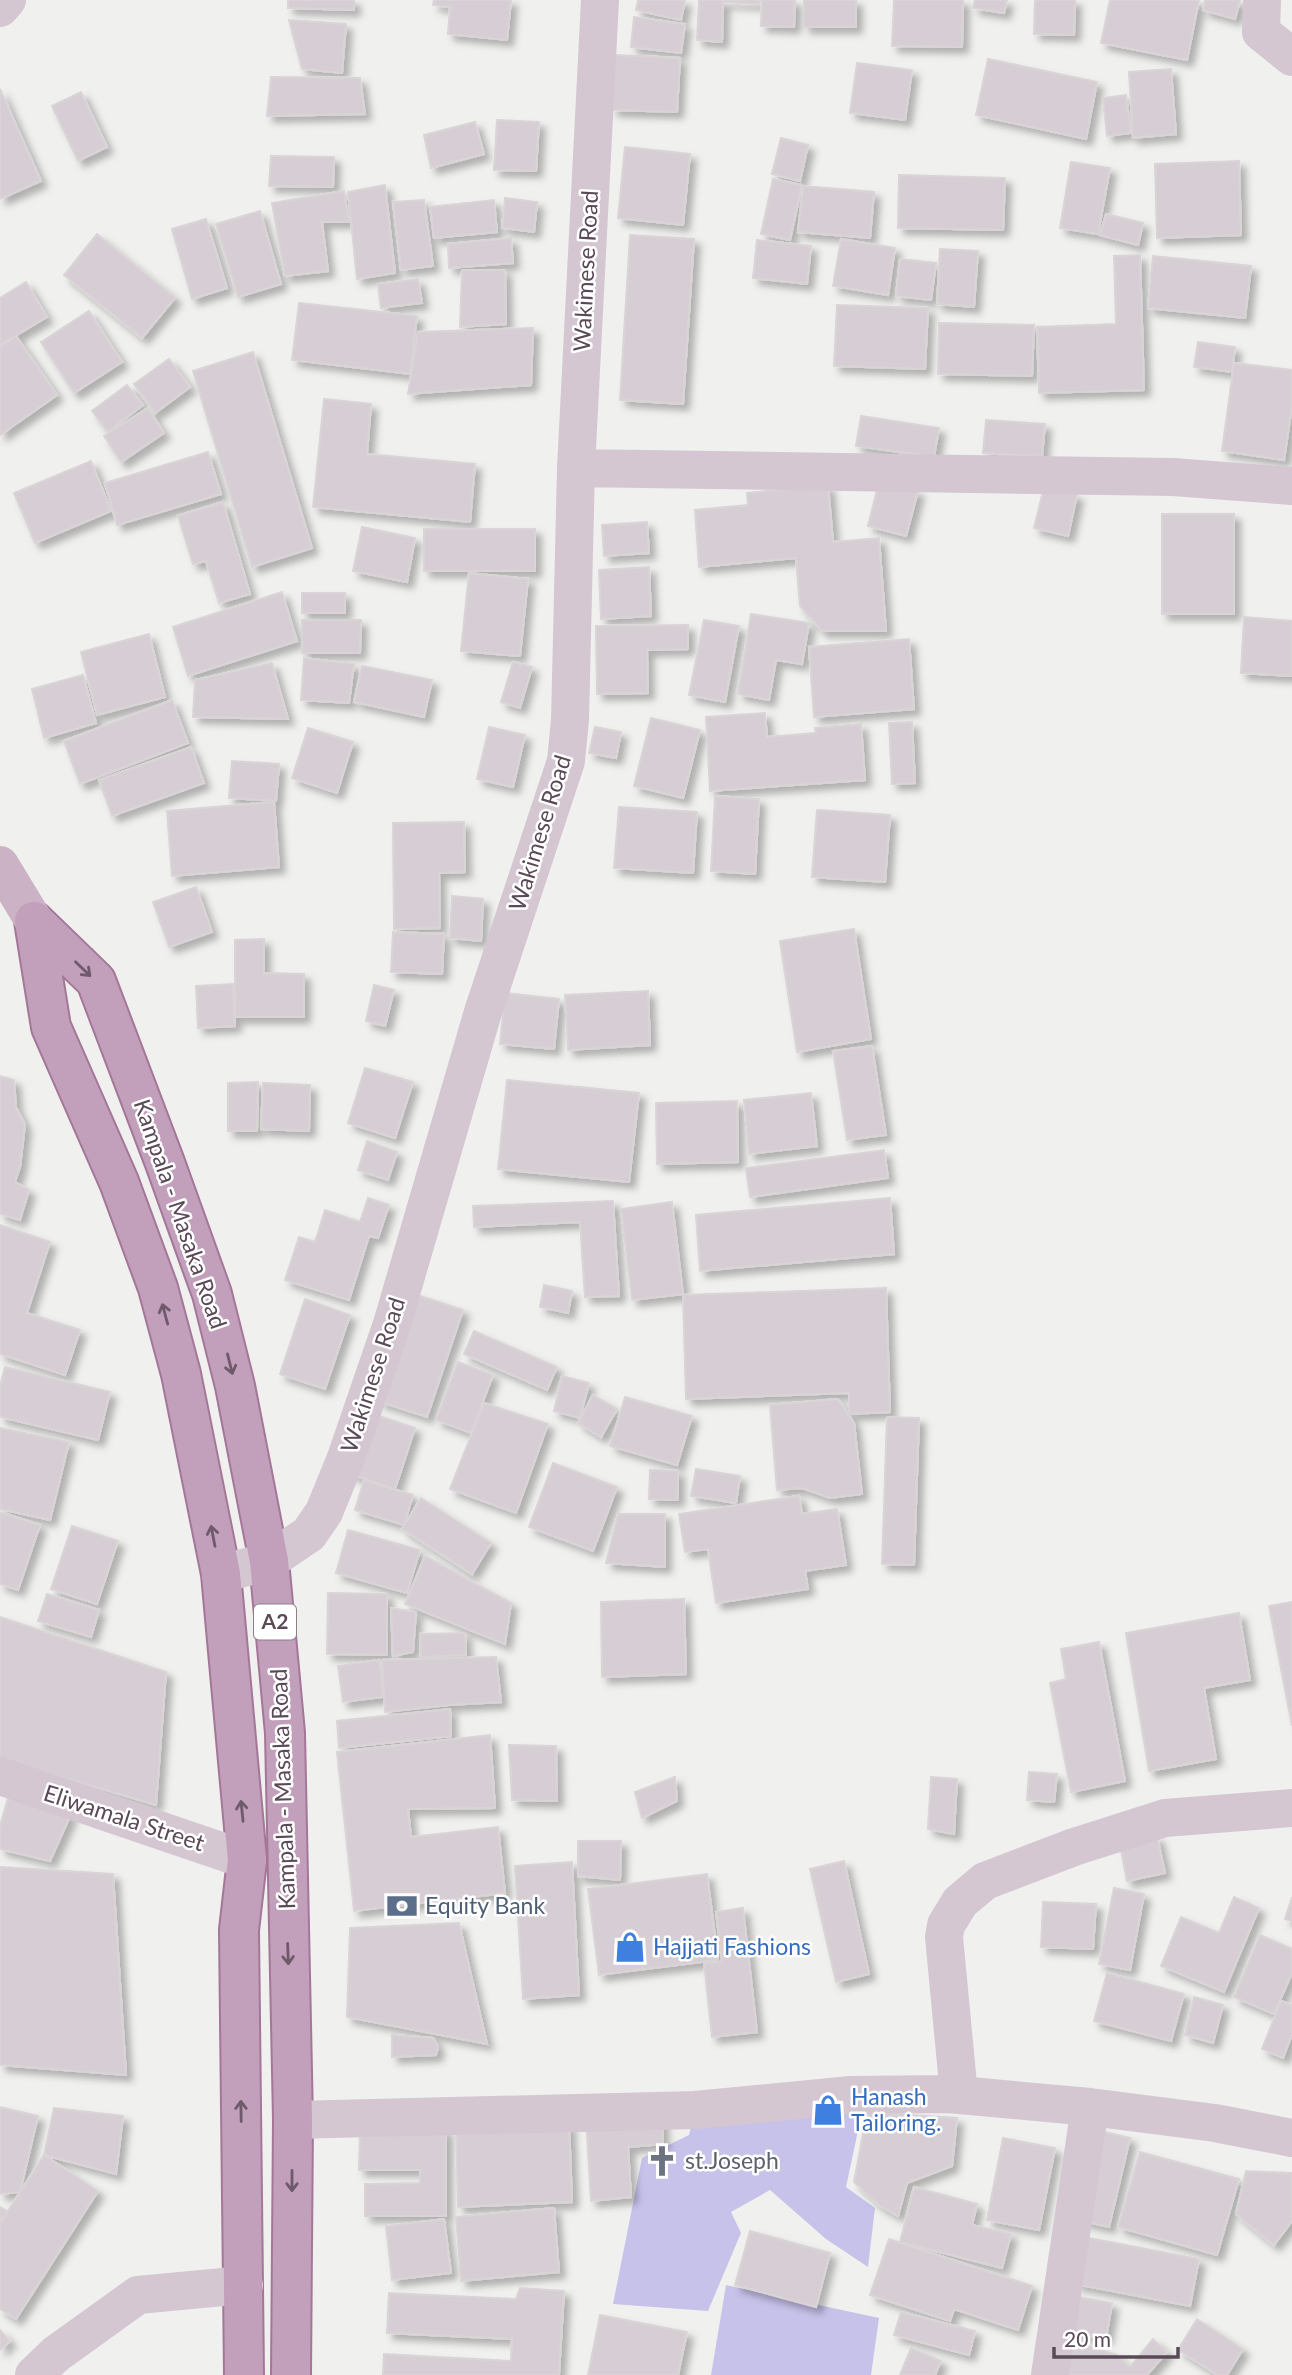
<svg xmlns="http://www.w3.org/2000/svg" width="1292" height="2375" viewBox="0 0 1292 2375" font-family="Lato,sans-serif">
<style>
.green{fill:#c7c2ea}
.building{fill:#d6ced4;stroke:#dad4d7;stroke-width:2;filter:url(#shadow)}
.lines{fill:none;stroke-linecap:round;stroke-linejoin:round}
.trunk-casing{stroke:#a47799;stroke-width:42}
.minor{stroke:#d4c7d2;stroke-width:38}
.tertiary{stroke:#d4c7d2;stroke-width:38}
.primary{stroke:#cbb2c5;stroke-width:38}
.trunk{stroke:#c29fba;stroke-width:38}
.oneway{stroke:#6f5a6b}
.labels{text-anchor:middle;stroke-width:5;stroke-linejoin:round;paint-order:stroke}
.shield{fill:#fff;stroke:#8c8089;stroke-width:2}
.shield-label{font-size:21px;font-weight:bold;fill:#5a4957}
.street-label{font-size:23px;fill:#5a4957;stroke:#fff}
.service-label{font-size:23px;fill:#4e5e75;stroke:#fff;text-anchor:start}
.shop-label{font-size:23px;fill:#366cbe;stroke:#fff;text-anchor:start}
.worship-label{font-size:23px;fill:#5b616d;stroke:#fff;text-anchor:start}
</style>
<defs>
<filter id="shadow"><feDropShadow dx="6" dy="6" stdDeviation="3.5" flood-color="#0004"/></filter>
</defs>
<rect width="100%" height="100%" fill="#f0f1ef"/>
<path class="green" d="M 695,2110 L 862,2112 L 846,2187 L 875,2208 L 868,2267 L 826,2239 L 770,2190 L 731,2212 L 741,2233 L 708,2311 L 613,2304 L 642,2158 L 689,2135 Z
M 726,2285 L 879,2318 L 871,2375 L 711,2375 Z"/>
<path class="building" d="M 288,0 L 354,0 L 354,10 L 288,8 Z
M 434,0 L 511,0 L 507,40 L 448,34 L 450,7 L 433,5 Z
M 638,0 L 685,0 L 681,20 L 636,10 Z
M 699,0 L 760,0 L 759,4 L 723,2 L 722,42 L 697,40 Z
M 762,0 L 795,0 L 794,27 L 761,26 Z
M 804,0 L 856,0 L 856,27 L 804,27 Z
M 894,0 L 963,0 L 962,47 L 892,46 Z
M 975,0 L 1007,0 L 1004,13 L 973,8 Z
M 1035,0 L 1075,0 L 1074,35 L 1034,34 Z
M 1110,0 L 1199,0 L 1187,60 L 1101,43 Z
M 1205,0 L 1240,0 L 1235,19 L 1203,10 Z
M 634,17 L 685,24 L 681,53 L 631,47 Z
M 289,20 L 346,24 L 342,73 L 302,69 Z
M 615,55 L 680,58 L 677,112 L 612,110 Z
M 988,59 L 1097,82 L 1086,139 L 976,115 Z
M 857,63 L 912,70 L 905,120 L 850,113 Z
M 1171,69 L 1176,134 L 1133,138 L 1129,72 Z
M 271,77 L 360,78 L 365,114 L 267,116 Z
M 0,89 L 41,181 L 0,199 Z
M 81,92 L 107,147 L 78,161 L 52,106 Z
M 1126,95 L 1131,133 L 1107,136 L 1103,98 Z
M 497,120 L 539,122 L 536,171 L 494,170 Z
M 475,122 L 484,154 L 431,168 L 424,135 Z
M 781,138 L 808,145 L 800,181 L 772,174 Z
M 625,147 L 690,154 L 683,225 L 618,218 Z
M 271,156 L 334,157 L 333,187 L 269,186 Z
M 1239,161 L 1241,235 L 1157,238 L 1155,164 Z
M 1071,162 L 1110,168 L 1098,234 L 1060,228 Z
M 899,175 L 1005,178 L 1003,230 L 898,228 Z
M 773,179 L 802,185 L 790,240 L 761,234 Z
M 385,185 L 395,273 L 357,279 L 348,192 Z
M 803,186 L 874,192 L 870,238 L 798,232 Z
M 344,191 L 349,222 L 322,222 L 328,271 L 285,276 L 272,203 Z
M 505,198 L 537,202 L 534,232 L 502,228 Z
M 424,200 L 433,266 L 401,270 L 393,202 Z
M 494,200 L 497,232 L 434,238 L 430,207 Z
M 260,211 L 281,284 L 238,297 L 216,224 Z
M 1106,214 L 1143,223 L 1138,245 L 1100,235 Z
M 206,219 L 227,288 L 192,299 L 172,229 Z
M 97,234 L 175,298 L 142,338 L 64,275 Z
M 630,235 L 694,239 L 683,404 L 620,400 Z
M 511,238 L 513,263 L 449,268 L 448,244 Z
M 841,239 L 895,248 L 888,295 L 833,286 Z
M 757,240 L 811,246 L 807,284 L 753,278 Z
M 940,249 L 978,251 L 974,307 L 937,304 Z
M 1140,255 L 1144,390 L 1039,393 L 1037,327 L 1116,324 L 1114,256 Z
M 1153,256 L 1251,266 L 1245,318 L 1148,308 Z
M 900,259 L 936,263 L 931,300 L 896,296 Z
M 462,270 L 505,270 L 506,324 L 460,327 Z
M 418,279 L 422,303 L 381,308 L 378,284 Z
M 26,282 L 47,317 L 0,345 L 0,298 Z
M 299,303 L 417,316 L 410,374 L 292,360 Z
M 837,305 L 928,308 L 925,369 L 834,366 Z
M 89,311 L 122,362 L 74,393 L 41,342 Z
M 939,323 L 1034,325 L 1032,376 L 938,374 Z
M 533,328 L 531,385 L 408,394 L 418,332 Z
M 16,336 L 57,395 L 0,435 L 0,347 Z
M 1198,342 L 1235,347 L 1232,372 L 1194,367 Z
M 253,352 L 312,548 L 252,567 L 193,371 Z
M 169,359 L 190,387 L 155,413 L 134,384 Z
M 1234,363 L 1292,370 L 1292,406 L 1284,460 L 1222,451 Z
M 127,385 L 143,405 L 108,432 L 92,411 Z
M 324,399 L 371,404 L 367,454 L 475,464 L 470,522 L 313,507 Z
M 148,408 L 164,433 L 121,462 L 104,436 Z
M 861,416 L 939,428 L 934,457 L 856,446 Z
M 986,420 L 1045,424 L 1042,457 L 983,453 Z
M 208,452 L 221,494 L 117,525 L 105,483 Z
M 91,461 L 111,511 L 35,543 L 14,493 Z
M 879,482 L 918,491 L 906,536 L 868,526 Z
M 828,485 L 833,542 L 879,538 L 886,631 L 822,631 L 800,606 L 796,558 L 699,567 L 695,510 L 748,505 L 747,493 Z
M 1044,487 L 1077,495 L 1068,536 L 1034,528 Z
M 223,502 L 250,594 L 219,603 L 206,561 L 193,564 L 178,516 Z
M 1162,514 L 1234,514 L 1234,614 L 1162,614 Z
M 647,522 L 649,553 L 604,556 L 602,525 Z
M 362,527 L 415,538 L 407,582 L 353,571 Z
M 424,529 L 535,529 L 535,571 L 424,571 Z
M 649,567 L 651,616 L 601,619 L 599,570 Z
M 469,573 L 528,579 L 520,656 L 461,651 Z
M 282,592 L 297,641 L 188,676 L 173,627 Z
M 302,593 L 345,593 L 345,613 L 302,613 Z
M 751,614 L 809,623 L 802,664 L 776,660 L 769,700 L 738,694 Z
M 1244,617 L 1292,621 L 1292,676 L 1241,673 Z
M 302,620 L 361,620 L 360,653 L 302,653 Z
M 704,620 L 739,626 L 725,702 L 689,695 Z
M 688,625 L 688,649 L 647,650 L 648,693 L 597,694 L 596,626 Z
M 149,634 L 165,697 L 97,715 L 81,652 Z
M 909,639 L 914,709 L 814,717 L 809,647 Z
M 304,658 L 354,664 L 349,703 L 301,700 Z
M 513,662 L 532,667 L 520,708 L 501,702 Z
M 272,663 L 288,719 L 193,717 L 195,680 Z
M 362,666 L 432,680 L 424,717 L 354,702 Z
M 83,675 L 96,723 L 44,738 L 32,689 Z
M 172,700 L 188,743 L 80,784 L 64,741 Z
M 765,713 L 767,737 L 816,733 L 815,728 L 861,724 L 865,780 L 710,791 L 706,717 Z
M 651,718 L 700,730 L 683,798 L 634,786 Z
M 912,722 L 915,783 L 892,784 L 889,723 Z
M 489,727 L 525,735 L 513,787 L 477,779 Z
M 595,727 L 621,732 L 616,758 L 589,753 Z
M 308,728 L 353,742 L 337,793 L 292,778 Z
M 191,747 L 204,783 L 112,816 L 99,780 Z
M 232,761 L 279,764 L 276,801 L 229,798 Z
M 715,796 L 759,799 L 755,874 L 711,871 Z
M 274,802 L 279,867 L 172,876 L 167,811 Z
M 619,807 L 697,812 L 693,873 L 614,868 Z
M 817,810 L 890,815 L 885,882 L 812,877 Z
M 464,822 L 465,872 L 439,873 L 440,928 L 394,929 L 393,823 Z
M 196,887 L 212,932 L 169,947 L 153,902 Z
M 452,896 L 483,899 L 481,941 L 450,938 Z
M 854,929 L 871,1039 L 797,1052 L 780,941 Z
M 393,932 L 444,934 L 442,974 L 391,972 Z
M 264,939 L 264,973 L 304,974 L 304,1017 L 235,1017 L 235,940 Z
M 233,984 L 235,1026 L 198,1028 L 196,986 Z
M 374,985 L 394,990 L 385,1026 L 366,1021 Z
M 648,991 L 650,1045 L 568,1050 L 565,995 Z
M 505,993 L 559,999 L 554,1049 L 500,1044 Z
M 872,1046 L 886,1135 L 847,1140 L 833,1051 Z
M 365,1068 L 413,1082 L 395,1138 L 348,1123 Z
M 0,1076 L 14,1080 L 16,1107 L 25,1125 L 20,1167 L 15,1182 L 29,1190 L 20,1220 L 0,1214 Z
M 507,1080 L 639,1093 L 629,1182 L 498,1169 Z
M 258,1082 L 257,1131 L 228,1131 L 228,1083 Z
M 263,1083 L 310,1085 L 309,1131 L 261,1129 Z
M 811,1093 L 817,1146 L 749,1154 L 744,1100 Z
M 737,1101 L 738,1162 L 657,1164 L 656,1103 Z
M 367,1141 L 397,1152 L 388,1180 L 358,1170 Z
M 884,1150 L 888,1178 L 750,1197 L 746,1168 Z
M 368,1198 L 389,1205 L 378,1238 L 369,1236 L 349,1300 L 285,1280 L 299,1237 L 315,1242 L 325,1210 L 360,1222 Z
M 890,1198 L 894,1254 L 700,1271 L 696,1215 Z
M 613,1201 L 619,1296 L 585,1297 L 580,1222 L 474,1227 L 473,1206 Z
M 672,1202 L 683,1294 L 632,1300 L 621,1209 Z
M 0,1225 L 50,1242 L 27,1313 L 80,1330 L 65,1375 L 0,1354 Z
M 544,1285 L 572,1291 L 568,1313 L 540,1307 Z
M 886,1288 L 890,1412 L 849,1414 L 849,1393 L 686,1399 L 683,1295 Z
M 414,1294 L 463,1310 L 427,1417 L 378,1401 Z
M 305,1299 L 350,1315 L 325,1389 L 280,1374 Z
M 474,1331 L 557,1367 L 547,1390 L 464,1354 Z
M 458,1362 L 493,1375 L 471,1433 L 436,1420 Z
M 5,1367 L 110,1392 L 98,1440 L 0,1417 L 0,1386 Z
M 562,1376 L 589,1383 L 580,1418 L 554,1411 Z
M 593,1395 L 617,1409 L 601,1437 L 578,1423 Z
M 625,1397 L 692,1416 L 677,1465 L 610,1446 Z
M 838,1399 L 854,1423 L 862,1494 L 830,1498 L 802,1488 L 777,1490 L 770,1405 Z
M 484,1403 L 548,1424 L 516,1513 L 450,1489 Z
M 370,1413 L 415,1428 L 395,1489 L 350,1474 Z
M 887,1417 L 919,1418 L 914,1565 L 882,1564 Z
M 0,1428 L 69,1442 L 50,1520 L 0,1509 Z
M 553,1463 L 617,1487 L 593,1551 L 529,1527 Z
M 696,1469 L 740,1476 L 736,1503 L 691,1496 Z
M 650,1470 L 678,1471 L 678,1500 L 649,1499 Z
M 364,1480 L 413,1495 L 404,1525 L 355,1510 Z
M 799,1496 L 802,1514 L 837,1509 L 846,1565 L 805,1571 L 808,1589 L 716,1603 L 708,1549 L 685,1552 L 679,1514 Z
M 421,1498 L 491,1543 L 472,1574 L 402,1529 Z
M 0,1512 L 40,1525 L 18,1590 L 0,1584 Z
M 618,1514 L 665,1514 L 665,1567 L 606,1563 Z
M 72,1526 L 118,1541 L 97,1604 L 51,1589 Z
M 348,1530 L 420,1550 L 407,1593 L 336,1573 Z
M 425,1556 L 511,1603 L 505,1644 L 405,1604 Z
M 328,1593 L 387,1594 L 387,1655 L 327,1654 Z
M 47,1594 L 99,1610 L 91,1637 L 38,1621 Z
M 684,1599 L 686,1674 L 602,1677 L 601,1602 Z
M 1292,1602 L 1292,1726 L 1269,1606 Z
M 391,1608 L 416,1612 L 413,1652 L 393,1656 Z
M 1239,1613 L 1250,1680 L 1204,1688 L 1216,1759 L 1149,1771 L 1126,1633 Z
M 0,1617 L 166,1672 L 156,1805 L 0,1759 Z
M 465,1633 L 466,1655 L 421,1657 L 420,1634 Z
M 1099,1642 L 1125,1781 L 1071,1792 L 1050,1683 L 1066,1679 L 1061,1649 Z
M 496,1657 L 501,1702 L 449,1705 L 385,1712 L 382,1660 Z
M 379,1660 L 383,1697 L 343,1702 L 338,1666 Z
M 450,1709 L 451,1736 L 339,1748 L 337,1721 Z
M 490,1735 L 495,1808 L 408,1809 L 411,1837 L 498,1827 L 505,1893 L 354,1911 L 337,1752 Z
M 509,1745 L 556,1746 L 557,1801 L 512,1800 Z
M 1029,1772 L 1057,1774 L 1054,1802 L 1027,1800 Z
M 675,1777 L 677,1801 L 642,1818 L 635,1792 Z
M 931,1777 L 957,1779 L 954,1834 L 928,1829 Z
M 10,1791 L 71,1814 L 50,1861 L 0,1849 L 0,1826 Z
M 1157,1836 L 1165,1873 L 1127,1881 L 1120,1845 Z
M 578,1841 L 621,1841 L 620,1880 L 578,1876 Z
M 844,1861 L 869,1974 L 836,1982 L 810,1869 Z
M 572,1862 L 579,1995 L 523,1999 L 515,1866 Z
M 0,1867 L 113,1874 L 126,2075 L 0,2065 Z
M 707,1874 L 718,1960 L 599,1975 L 588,1889 Z
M 1114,1888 L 1144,1894 L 1130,1970 L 1099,1964 Z
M 1234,1897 L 1259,1908 L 1224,1992 L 1161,1966 L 1181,1917 L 1219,1933 Z
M 1292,1897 L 1292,1921 L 1285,1919 Z
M 1043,1902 L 1096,1904 L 1093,1949 L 1041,1947 Z
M 743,1908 L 757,2032 L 712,2037 L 704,1963 L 722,1962 L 716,1912 Z
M 459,1923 L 487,2044 L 347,2017 L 350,1928 Z
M 1260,1935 L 1292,1949 L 1292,1973 L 1274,2014 L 1234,1997 Z
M 1107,1973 L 1184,1994 L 1171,2041 L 1094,2021 Z
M 1194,1997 L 1223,2005 L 1213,2043 L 1185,2035 Z
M 1281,2001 L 1292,2005 L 1292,2034 L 1283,2058 L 1262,2049 Z
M 392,2035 L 433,2038 L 438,2047 L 436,2055 L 392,2057 Z
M 0,2107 L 38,2116 L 20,2192 L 0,2194 Z
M 54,2108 L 123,2116 L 116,2174 L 44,2155 Z
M 867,2112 L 957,2118 L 952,2166 L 907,2183 L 898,2216 L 879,2205 L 854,2182 Z
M 662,2114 L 663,2144 L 628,2147 L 631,2197 L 591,2201 L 586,2119 Z
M 569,2122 L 572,2202 L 458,2207 L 456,2127 Z
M 360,2129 L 446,2129 L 446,2216 L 365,2216 L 365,2184 L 420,2183 L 420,2170 L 359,2170 Z
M 1096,2130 L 1130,2138 L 1109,2227 L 1075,2219 Z
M 1003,2138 L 1055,2148 L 1039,2230 L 987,2220 Z
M 1140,2152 L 1239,2179 L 1217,2255 L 1118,2227 Z
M 44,2155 L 98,2191 L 16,2319 L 0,2309 L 0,2223 Z
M 1246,2171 L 1292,2173 L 1292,2221 L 1274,2245 L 1236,2214 Z
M 914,2187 L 977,2204 L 972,2225 L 1011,2234 L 1002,2268 L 900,2242 Z
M 0,2207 L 7,2211 L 0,2224 Z
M 554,2208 L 559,2272 L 461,2281 L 456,2217 Z
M 444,2219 L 451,2273 L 392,2280 L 386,2226 Z
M 750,2231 L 830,2253 L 816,2307 L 735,2285 Z
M 1084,2237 L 1199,2259 L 1190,2306 L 1075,2284 Z
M 889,2239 L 1032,2286 L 1018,2330 L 954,2309 L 950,2321 L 870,2295 Z
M 520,2288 L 564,2291 L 559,2375 L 383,2375 L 384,2354 L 511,2361 L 512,2339 L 387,2333 L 389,2293 L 516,2299 Z
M 1072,2296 L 1112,2303 L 1106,2339 L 1065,2332 Z
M 901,2312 L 975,2331 L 969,2355 L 894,2335 Z
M 600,2315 L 687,2332 L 678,2375 L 588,2375 Z
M 1197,2319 L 1243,2349 L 1227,2375 L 1218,2375 L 1178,2350 Z
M 0,2330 L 10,2341 L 0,2350 Z
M 1059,2337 L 1117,2355 L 1130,2367 L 1153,2339 L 1167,2352 L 1147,2375 L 1055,2375 Z
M 911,2348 L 941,2361 L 935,2375 L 900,2375 Z"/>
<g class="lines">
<defs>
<path id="trunk" d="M 34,921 L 96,981 L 165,1163 L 212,1294 L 235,1386 L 269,1561 L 285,1733 L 293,2120 L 291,2375
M 34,921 L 51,1027 L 119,1182 L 158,1288 L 181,1374 L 221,1574 L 247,1860 L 239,1930 L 244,2375"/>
</defs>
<use href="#trunk" class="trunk-casing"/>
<path class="minor" d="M 1262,0 L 1261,32 L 1292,57
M 0,8 L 7,0
M 576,468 L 1173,477 L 1292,486
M 221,1574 L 269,1561 L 309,1534 L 324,1512 L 346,1458 L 392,1324 L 483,1012 L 566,761 L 570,720 L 576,468 L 600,0
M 0,1776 L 247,1860
M 959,2095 L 944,1937 L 946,1925 L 960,1902 L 985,1881 L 1074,1847 L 1165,1818 L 1292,1808
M 293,2120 L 695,2110 L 851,2095 L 948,2094 L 1090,2107 L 1215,2123 L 1292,2138
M 1050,2375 L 1090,2107"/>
<path class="tertiary" d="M 34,2375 L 56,2354 L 138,2295 L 244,2285"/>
<path class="primary" d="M 0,865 L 34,921"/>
<use href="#trunk" class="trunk"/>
</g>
<defs><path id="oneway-shaft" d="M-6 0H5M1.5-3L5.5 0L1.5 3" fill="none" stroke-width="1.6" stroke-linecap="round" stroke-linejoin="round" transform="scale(1.75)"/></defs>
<g class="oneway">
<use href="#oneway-shaft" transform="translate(83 969) rotate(44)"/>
<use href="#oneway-shaft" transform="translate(165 1314) rotate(-105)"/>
<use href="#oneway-shaft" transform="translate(230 1364) rotate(76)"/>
<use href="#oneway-shaft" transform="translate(213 1536) rotate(-101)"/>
<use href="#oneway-shaft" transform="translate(242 1811) rotate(-96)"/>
<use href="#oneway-shaft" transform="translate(288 1954) rotate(88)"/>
<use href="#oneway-shaft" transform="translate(241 2111) rotate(-91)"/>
<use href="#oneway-shaft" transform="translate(292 2181) rotate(90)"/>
</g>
<defs>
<symbol id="bank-bare" viewBox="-9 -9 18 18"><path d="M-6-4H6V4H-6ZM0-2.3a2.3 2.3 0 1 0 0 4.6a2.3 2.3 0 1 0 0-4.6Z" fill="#5c6f8a" stroke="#fff" stroke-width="2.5" paint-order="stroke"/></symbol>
<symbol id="shop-bare" viewBox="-9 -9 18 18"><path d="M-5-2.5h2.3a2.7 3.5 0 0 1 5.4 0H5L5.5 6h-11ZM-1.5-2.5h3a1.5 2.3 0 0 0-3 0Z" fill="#3f7fe0" stroke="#fff" stroke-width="2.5" paint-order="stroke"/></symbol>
<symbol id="church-bare" viewBox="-9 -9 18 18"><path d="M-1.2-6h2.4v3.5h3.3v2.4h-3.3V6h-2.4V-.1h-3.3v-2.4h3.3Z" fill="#6b7280" stroke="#fff" stroke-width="2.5" paint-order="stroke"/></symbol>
</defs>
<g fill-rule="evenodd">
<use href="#bank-bare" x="380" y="1884" width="44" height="44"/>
<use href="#shop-bare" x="608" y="1925" width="44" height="44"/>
<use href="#shop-bare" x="806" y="2088" width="44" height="44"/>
<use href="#church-bare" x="640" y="2139" width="44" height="44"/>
</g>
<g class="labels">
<rect class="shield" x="254" y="1604.5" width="42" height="35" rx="5"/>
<g class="shield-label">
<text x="275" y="1629">A2</text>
</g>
<g class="street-label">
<text transform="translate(586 271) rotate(-87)" y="8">Wakimese Road</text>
<text transform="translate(540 833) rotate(-73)" y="8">Wakimese Road</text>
<text transform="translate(180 1214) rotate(71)" y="8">Kampala - Masaka Road</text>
<text transform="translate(373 1375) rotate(-72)" y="8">Wakimese Road</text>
<text transform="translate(283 1789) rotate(-92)" y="8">Kampala - Masaka Road</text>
<text transform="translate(124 1818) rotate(18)" y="8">Eliwamala Street</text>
</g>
<g class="service-label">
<text x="425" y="1914">Equity Bank</text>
</g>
<g class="shop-label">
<text x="653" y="1955">Hajjati Fashions</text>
<text x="851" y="2105">Hanash<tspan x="851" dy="26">Tailoring.</tspan></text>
</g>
<g class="worship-label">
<text x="685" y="2169">st.Joseph</text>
</g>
</g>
<path d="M1054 2347v10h124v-10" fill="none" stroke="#5a4957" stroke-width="3.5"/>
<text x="1064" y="2347" font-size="21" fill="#5a4957" stroke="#ffffff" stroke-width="5" paint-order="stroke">20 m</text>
</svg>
